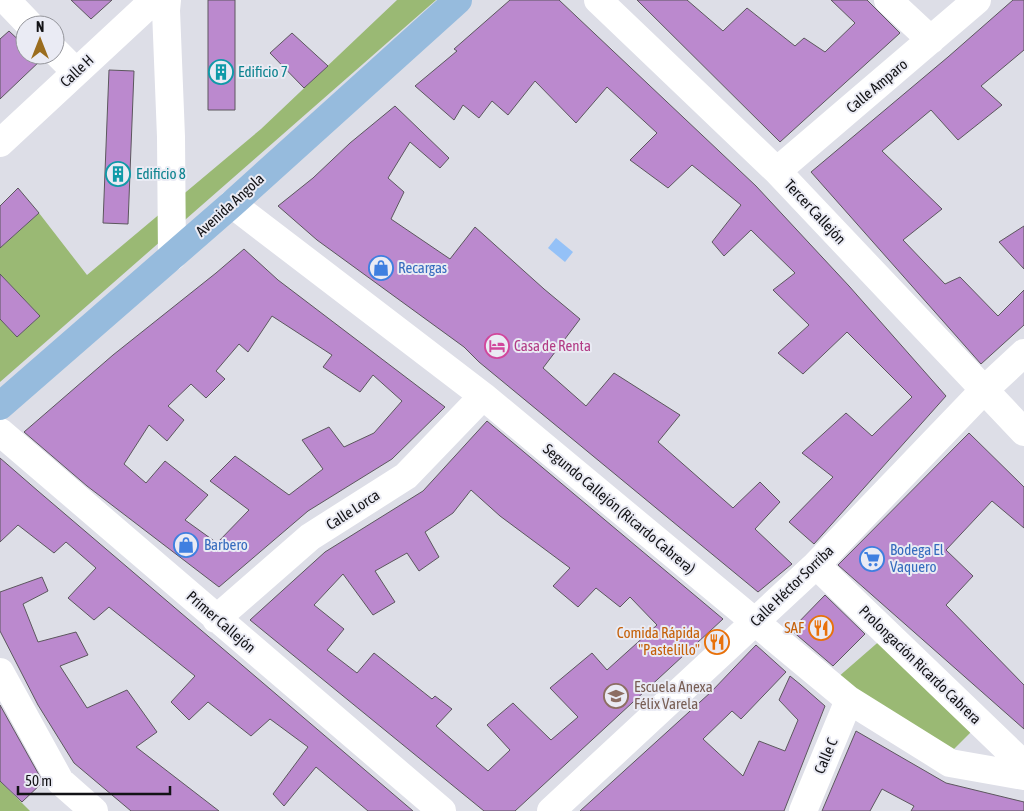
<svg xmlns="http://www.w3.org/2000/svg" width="1024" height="811" viewBox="0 0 1024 811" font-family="'Asap Condensed',sans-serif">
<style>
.green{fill:#9ab974}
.water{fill:#94c1f7}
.building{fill:#bb89ce;stroke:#5c575e;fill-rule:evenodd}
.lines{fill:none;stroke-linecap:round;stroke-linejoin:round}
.minor{stroke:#fff;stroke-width:28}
.major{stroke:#96bbdd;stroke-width:28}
.labels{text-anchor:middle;stroke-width:4;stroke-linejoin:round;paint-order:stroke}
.street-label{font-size:15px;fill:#131316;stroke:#eaebf4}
.culture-label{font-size:15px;fill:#0d838f;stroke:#eaebf4;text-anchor:start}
.shop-label{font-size:15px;fill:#366cbe;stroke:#eaebf4;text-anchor:start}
.hotel-label{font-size:15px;fill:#b23c85;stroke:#eaebf4;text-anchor:start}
.food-label{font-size:15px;fill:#c56008;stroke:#eaebf4;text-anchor:end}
.education-label{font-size:15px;fill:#785e54;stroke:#eaebf4;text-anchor:start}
</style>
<rect width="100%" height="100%" fill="#dddee7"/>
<path class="green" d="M 397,0 L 436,0 L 0,382 L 0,319 L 17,337 L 40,316 L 0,274 L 0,248 L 39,213 L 87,275 L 261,129 Z
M 883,638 L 975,728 L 951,752 L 837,678 Z
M 0,781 L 30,811 L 0,811 Z"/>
<path class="water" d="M 556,238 L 573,252 L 565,262 L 548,248 Z"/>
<path class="building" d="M 71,0 L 112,0 L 91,19 Z
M 208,0 L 235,0 L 235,110 L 208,110 Z
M 510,0 L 559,0 L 756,186 L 849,286 L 946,396 L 814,544 L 789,522 L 833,477 L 802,453 L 846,413 L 872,436 L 912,397 L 847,332 L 803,374 L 778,353 L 809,325 L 773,290 L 795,273 L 751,230 L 724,256 L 712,242 L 741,205 L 692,165 L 668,188 L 630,160 L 657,133 L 607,87 L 576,123 L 535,81 L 508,115 L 492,101 L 479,118 L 463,105 L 454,120 L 415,86 L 457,51 L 454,49 Z
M 637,0 L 687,0 L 723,31 L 747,8 L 795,46 L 804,38 L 825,52 L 855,23 L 831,0 L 867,0 L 900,33 L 780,142 Z
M 1013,0 L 1024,0 L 1024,50 L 981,86 L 1002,105 L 958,140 L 931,110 L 882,151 L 942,209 L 903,240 L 945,284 L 960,277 L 998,316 L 1024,290 L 1024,325 L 981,364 L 811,172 L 948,57 Z
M 9,31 L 25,46 L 25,55 L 40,55 L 42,59 L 0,99 L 0,39 Z
M 292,33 L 328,66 L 304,88 L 270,53 Z
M 109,70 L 134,71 L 128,224 L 103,223 Z
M 395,106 L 449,158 L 440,168 L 410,142 L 388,178 L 404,192 L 391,219 L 450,259 L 475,227 L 544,289 L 580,319 L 543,368 L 586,406 L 614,373 L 680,415 L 658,442 L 733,508 L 760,482 L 780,502 L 755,529 L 792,564 L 758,592 L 479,362 L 464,347 L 317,240 L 278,206 L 313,178 L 350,143 Z
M 18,188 L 39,213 L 0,248 L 0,206 Z
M 1024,226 L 1024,269 L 999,242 Z
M 244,249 L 278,280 L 445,407 L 392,459 L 308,511 L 219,587 L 87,486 L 24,432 L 113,355 L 216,273 ZM 272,316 L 332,355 L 323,367 L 360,392 L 373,375 L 402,401 L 374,433 L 344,447 L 329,427 L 302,440 L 323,469 L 289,495 L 235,456 L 210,481 L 249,510 L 217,543 L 185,520 L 208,495 L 165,461 L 146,483 L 124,464 L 149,425 L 167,441 L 184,420 L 168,406 L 191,384 L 206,398 L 225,379 L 216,371 L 239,344 L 248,352 Z
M 0,274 L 40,316 L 17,337 L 0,319 Z
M 487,421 L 723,619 L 515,811 L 484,811 L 250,620 L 325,552 L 423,491 ZM 471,490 L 500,516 L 570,568 L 553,586 L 578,607 L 596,588 L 620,607 L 630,597 L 657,625 L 607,670 L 592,653 L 550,688 L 578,717 L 551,740 L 513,703 L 487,725 L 510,750 L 488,771 L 436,726 L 452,709 L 435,696 L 432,699 L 374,653 L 357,673 L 327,650 L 344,629 L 314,605 L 343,574 L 373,615 L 395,602 L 375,571 L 407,553 L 419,571 L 439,557 L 425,532 L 453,513 Z
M 969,433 L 1024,487 L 1024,528 L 992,501 L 946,550 L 973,576 L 946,605 L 1024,685 L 1024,729 L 838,565 Z
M 0,458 L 38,491 L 413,811 L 368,811 L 316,767 L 284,806 L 273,794 L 308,747 L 270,719 L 251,736 L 208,702 L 189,720 L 171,702 L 195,676 L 109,607 L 94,620 L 68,598 L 96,568 L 66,542 L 54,553 L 18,525 L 0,542 Z
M 42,577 L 48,591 L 23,604 L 38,642 L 76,632 L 88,655 L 60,666 L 87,708 L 127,690 L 157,732 L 136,747 L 219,811 L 131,811 L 74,763 L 38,705 L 0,631 L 0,592 Z
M 825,595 L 865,634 L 833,666 L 791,630 Z
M 756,645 L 786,672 L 741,719 L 732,711 L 703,739 L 743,776 L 759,741 L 785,751 L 798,720 L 779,700 L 790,676 L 801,685 L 825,706 L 784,811 L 580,811 L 711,692 Z
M 0,705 L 43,782 L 22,802 L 0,781 Z
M 856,731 L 946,783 L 1024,802 L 1024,811 L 911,811 L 914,806 L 882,789 L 870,811 L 822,811 Z"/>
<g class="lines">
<path class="minor" d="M 6,0 L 30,25
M 167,0 L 166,10 L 171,137 L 172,257
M 598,0 L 777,171 L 1024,432
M 888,0 L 931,40
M 55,51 L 76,72
M 0,143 L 154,0
M 777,171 L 977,0
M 232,204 L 483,396 L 849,700 L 950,763 L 1024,776
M 0,432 L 442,811
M 816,565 L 1024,765
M 216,619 L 310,537 L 406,476 L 483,396
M 0,672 L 60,781 L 94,811
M 551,811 L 816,565 L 983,391 L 1024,353
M 803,811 L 849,700"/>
<path class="major" d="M 0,406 L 232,204 L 458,0"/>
</g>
<defs>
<symbol id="building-ring" viewBox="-11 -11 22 22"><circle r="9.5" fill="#eaebf4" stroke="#0f9aa8" stroke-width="1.5"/><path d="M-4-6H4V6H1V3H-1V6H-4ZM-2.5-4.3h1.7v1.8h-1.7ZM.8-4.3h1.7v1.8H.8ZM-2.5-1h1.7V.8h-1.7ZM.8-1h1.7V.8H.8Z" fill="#0f9aa8"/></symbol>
<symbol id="shop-ring" viewBox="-11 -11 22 22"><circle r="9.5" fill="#eaebf4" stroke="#3f7fe0" stroke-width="1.5"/><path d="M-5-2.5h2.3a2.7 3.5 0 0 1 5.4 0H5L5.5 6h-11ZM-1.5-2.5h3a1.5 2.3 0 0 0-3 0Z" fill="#3f7fe0"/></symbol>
<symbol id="hotel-ring" viewBox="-11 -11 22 22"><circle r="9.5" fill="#eaebf4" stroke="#d1479c" stroke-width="1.5"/><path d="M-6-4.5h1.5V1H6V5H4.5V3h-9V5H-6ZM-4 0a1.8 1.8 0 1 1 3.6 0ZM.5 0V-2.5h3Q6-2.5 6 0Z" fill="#d1479c"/></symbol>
<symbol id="supermarket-ring" viewBox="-11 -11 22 22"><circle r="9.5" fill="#eaebf4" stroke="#3f7fe0" stroke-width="1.5"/><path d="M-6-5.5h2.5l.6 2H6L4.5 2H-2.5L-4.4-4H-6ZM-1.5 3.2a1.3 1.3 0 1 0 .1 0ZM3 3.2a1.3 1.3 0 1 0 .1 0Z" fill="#3f7fe0"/></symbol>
<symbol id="restaurant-ring" viewBox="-11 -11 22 22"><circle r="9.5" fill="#eaebf4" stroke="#e8710a" stroke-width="1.5"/><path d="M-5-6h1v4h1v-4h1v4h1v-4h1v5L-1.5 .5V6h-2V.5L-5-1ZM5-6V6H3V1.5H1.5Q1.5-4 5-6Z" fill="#e8710a"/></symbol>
<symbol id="school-ring" viewBox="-11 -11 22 22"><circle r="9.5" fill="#eaebf4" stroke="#8d6e63" stroke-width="1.5"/><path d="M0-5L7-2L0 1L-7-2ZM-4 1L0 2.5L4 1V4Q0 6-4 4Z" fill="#8d6e63"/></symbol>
</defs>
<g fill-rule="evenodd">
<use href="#building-ring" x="207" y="58" width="28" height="28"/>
<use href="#building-ring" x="104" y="160" width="28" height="28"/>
<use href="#shop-ring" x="367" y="254" width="28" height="28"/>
<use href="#hotel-ring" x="483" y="332" width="28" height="28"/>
<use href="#shop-ring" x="172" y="531" width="28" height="28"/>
<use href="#supermarket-ring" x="858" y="545" width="28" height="28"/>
<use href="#restaurant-ring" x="807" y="614" width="28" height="28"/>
<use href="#restaurant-ring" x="703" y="628" width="28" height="28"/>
<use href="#school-ring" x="602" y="682" width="28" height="28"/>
</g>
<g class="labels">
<g class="street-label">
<text transform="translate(77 71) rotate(-43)" y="5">Calle H</text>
<text transform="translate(877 86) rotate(-40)" y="5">Calle Amparo</text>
<text transform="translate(230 205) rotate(-42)" y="5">Avenida Angola</text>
<text transform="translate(815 212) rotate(47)" y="5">Tercer Callejón</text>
<text transform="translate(619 509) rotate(40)" y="5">Segundo Callejón (Ricardo Cabrera)</text>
<text transform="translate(353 510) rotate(-33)" y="5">Calle Lorca</text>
<text transform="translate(792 586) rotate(-44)" y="5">Calle Héctor Sorriba</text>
<text transform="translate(221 622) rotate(41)" y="5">Primer Callejón</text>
<text transform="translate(920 665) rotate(44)" y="5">Prolongación Ricardo Cabrera</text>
<text transform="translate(826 756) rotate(-67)" y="5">Calle C</text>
</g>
<g class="culture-label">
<text x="238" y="77">Edificio 7</text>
<text x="136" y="179">Edificio 8</text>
</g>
<g class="shop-label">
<text x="398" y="273">Recargas</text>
<text x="204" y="550">Barbero</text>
<text x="890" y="555">Bodega El<tspan x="890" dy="17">Vaquero</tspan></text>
</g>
<g class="hotel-label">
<text x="514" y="351">Casa de Renta</text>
</g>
<g class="food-label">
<text x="804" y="633">SAF</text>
<text x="700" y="638">Comida Rápida<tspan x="700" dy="17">"Pastelillo"</tspan></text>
</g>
<g class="education-label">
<text x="634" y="692">Escuela Anexa<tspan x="634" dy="17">Félix Varela</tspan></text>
</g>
</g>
<g transform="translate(40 40)"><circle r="24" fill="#eaebf4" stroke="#94959b"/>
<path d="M0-4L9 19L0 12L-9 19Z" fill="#9b6d1e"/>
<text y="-8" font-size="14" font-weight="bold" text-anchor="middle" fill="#131316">N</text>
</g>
<path d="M18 786v8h152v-8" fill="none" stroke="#131316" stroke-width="2.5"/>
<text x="25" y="786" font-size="15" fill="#131316" stroke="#eaebf4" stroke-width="4" paint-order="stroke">50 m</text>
</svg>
